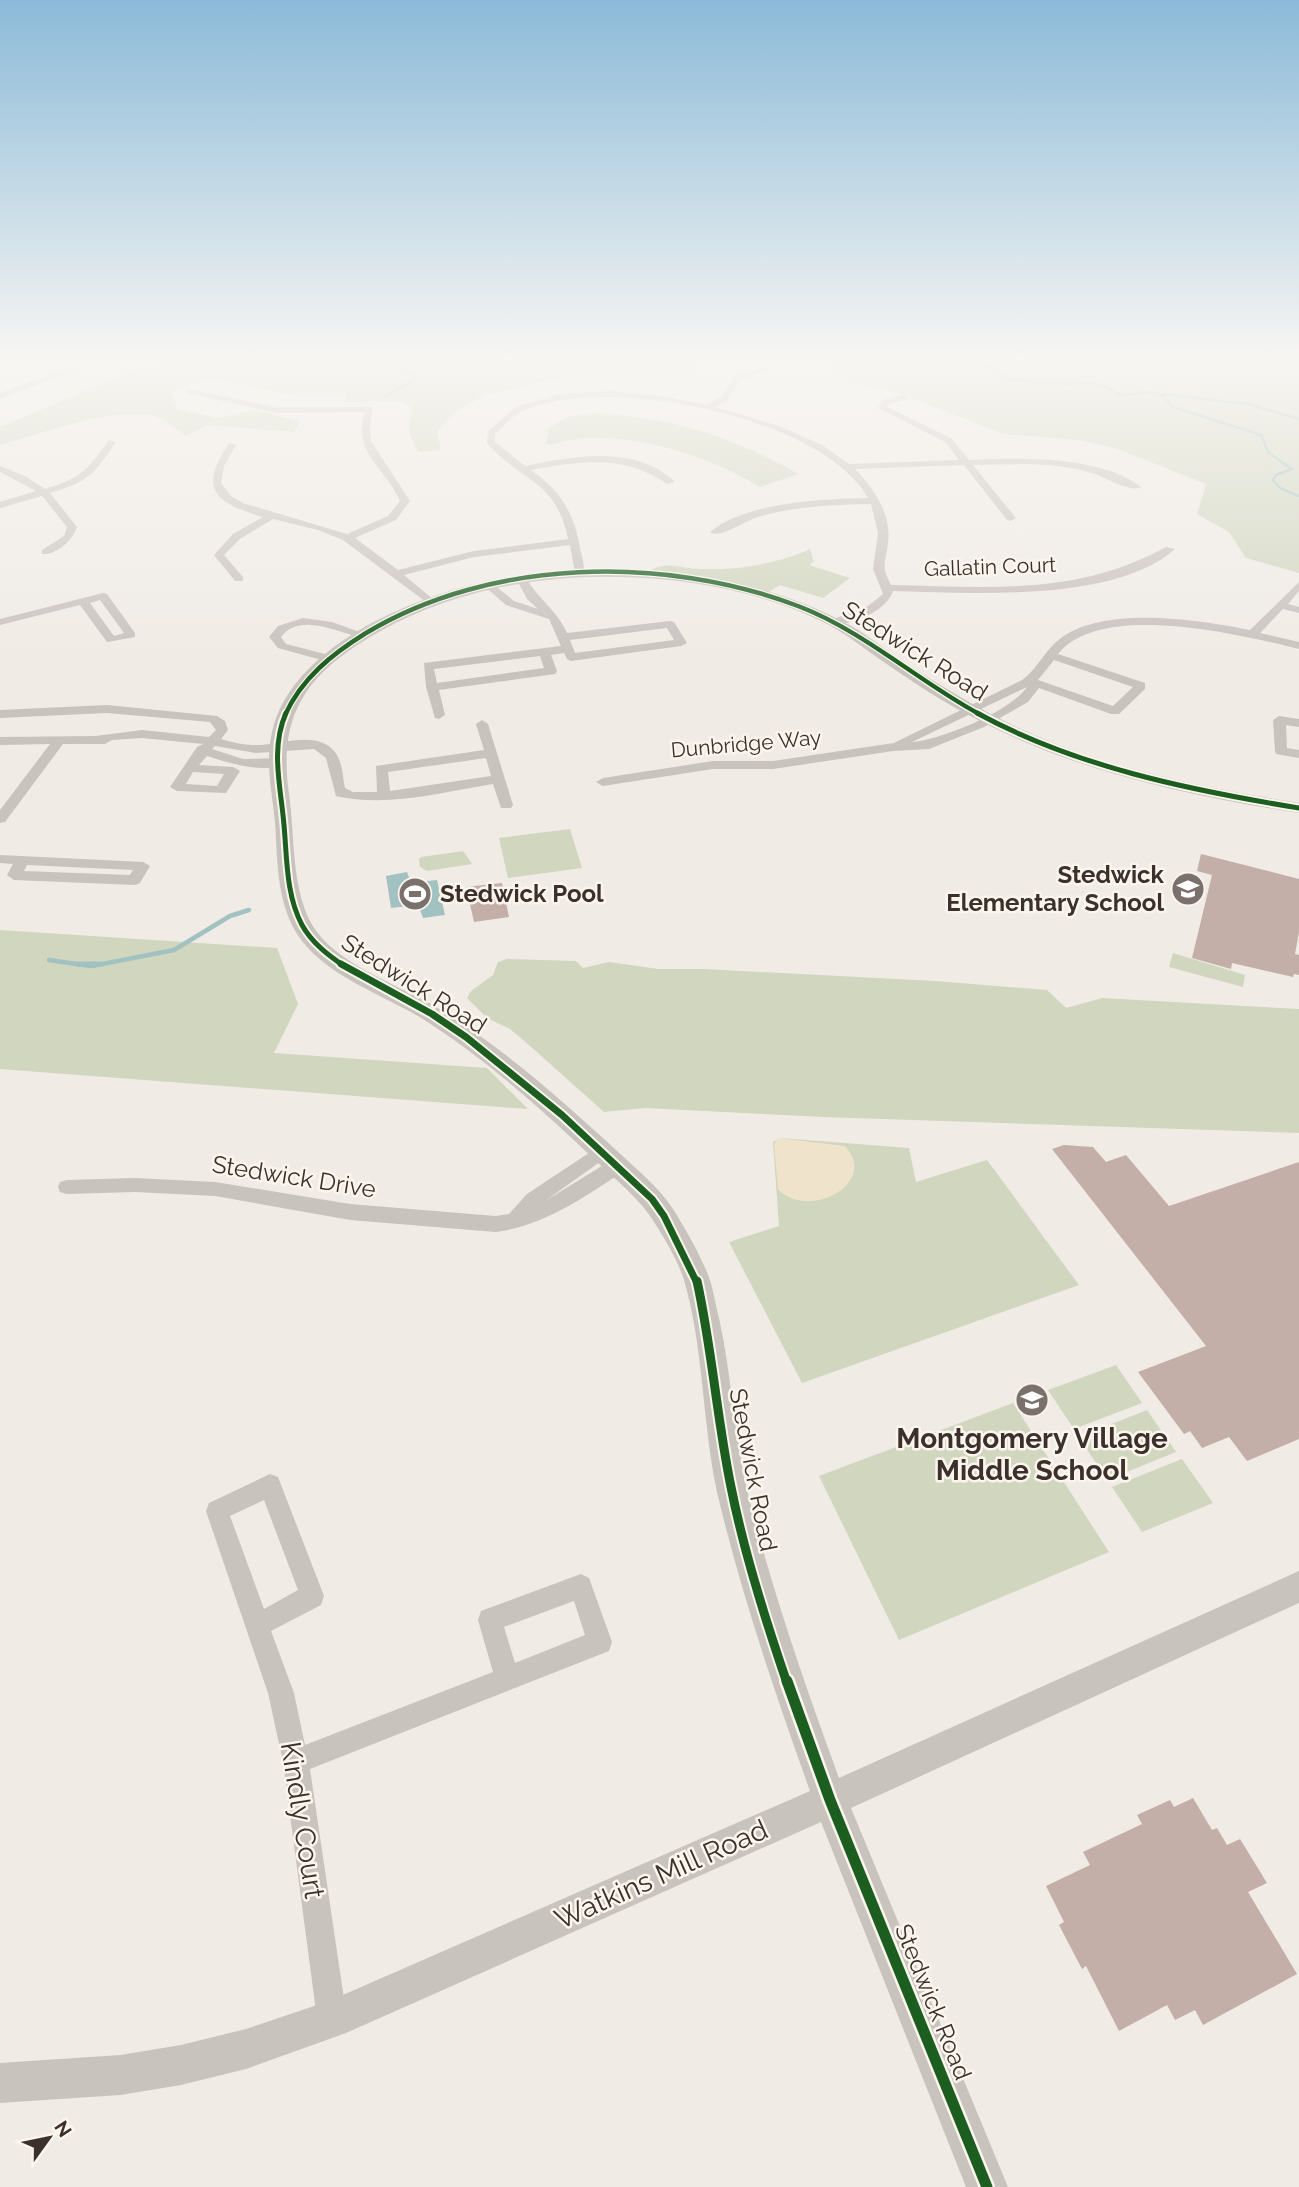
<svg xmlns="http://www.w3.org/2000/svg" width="1299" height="2187" viewBox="0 0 1299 2187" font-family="Raleway,sans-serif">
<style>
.green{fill:#d1d6bf}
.sand{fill:#efe3cc}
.water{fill:#a1c2c1}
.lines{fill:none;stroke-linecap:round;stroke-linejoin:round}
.stream-far2{stroke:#a1c2c1;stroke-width:2.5}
.stream-far1{stroke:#a1c2c1;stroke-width:4.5}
.stream{stroke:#a1c2c1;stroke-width:5}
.building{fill:#c3afa7}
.minor{fill:#c9c3be;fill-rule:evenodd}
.tertiary{fill:#c9c3be;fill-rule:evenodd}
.cycleway-far4-casing{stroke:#fbf5ee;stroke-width:7}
.cycleway-far3-casing{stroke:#fbf5ee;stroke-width:9}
.cycleway-far2-casing{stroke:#fbf5ee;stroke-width:11}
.cycleway-far1-casing{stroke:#fbf5ee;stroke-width:13}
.cycleway-casing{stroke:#fbf5ee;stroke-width:16}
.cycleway-far4{stroke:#1b5e20;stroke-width:4.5}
.cycleway-far3{stroke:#1b5e20;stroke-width:5}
.cycleway-far2{stroke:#1b5e20;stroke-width:7}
.cycleway-far1{stroke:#1b5e20;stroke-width:9}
.cycleway{stroke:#1b5e20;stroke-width:11}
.labels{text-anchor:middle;stroke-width:5;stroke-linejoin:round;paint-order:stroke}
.far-street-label{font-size:21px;fill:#3b302b;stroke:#fbf5ee}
.street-label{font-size:24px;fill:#3b302b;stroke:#fbf5ee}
.poi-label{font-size:24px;font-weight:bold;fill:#3b302b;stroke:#fbf5ee;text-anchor:end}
.near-poi-label{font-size:28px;font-weight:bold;fill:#3b302b;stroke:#fbf5ee}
.near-street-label{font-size:28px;fill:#3b302b;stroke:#fbf5ee}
</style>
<rect width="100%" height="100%" fill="#f0ebe5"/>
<path class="green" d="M 161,359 L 708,359 L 698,368 L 677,376 L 624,374 L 561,377 L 484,395 L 453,414 L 437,431 L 441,450 L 418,452 L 409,433 L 411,407 L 401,401 L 344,402 L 346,395 L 292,395 L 212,378 L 172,391 L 177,409 L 218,418 L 255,410 L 300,421 L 294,432 L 207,425 L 186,436 C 177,429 165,419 154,416 C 114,406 40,434 0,445 L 0,427 Z
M 817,359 L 1299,359 L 1299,573 L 1246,558 L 1229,532 L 1197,514 L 1206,484 L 1118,449 L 1079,440 L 1003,434 L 897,392 L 848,381 Z
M 596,413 C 677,419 728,435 799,474 L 760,487 C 708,456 645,436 584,438 C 572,439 559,443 546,445 L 549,428 L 567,417 Z
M 810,549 L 814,562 L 809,565 L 850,578 L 823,598 L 780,585 L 764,595 L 643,574 C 668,559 674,568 701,569 C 734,571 781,563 810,549 Z
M 570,829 L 582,868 L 508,878 L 499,838 Z
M 463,851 L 472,864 L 427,871 L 420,867 L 419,859 L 421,857 Z
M 0,930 L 277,948 L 298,1004 L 274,1053 L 487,1068 L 528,1109 L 0,1069 Z
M 1173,953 L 1245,975 L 1243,987 L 1169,967 Z
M 507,959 L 576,961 L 583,968 L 609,962 L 658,969 L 703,969 L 935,981 L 1047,990 L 1066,1008 L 1102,998 L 1299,1009 L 1299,1133 L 823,1117 L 645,1108 L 604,1112 L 530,1046 L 510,1029 L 487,1018 L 467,998 L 471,991 L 493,975 L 498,962 Z
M 780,1138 L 909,1148 L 916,1182 L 987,1160 L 1079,1285 L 802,1383 L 729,1242 L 779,1226 L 773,1142 Z
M 1116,1365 L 1142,1403 L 1074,1429 L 1048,1390 Z
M 1013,1403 L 1109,1552 L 899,1640 L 819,1476 Z
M 1147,1410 L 1176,1452 L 1107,1480 L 1079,1437 Z
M 1182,1459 L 1213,1503 L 1142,1532 L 1112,1487 Z"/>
<path class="sand" d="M 778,1138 L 845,1146 C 880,1184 807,1221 778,1189 L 774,1144 Z"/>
<path class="water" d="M 407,872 L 411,883 L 437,880 L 445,915 L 423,918 L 418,905 L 391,908 L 386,876 Z"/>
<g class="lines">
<path class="stream-far2" d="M 959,359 L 992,367 L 1006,379 L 1063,384 L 1096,383 L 1122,395 L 1147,392 L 1160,394 L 1173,407 L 1261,435 L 1268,452 L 1292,469 L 1276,475 L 1273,480 L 1280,488 L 1299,496
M 1160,394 L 1248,404 L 1299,419
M 384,397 L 417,378 L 414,373 L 404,369 L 409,363 L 398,359"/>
<path class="stream-far1" d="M 49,960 L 90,966
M 92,966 L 174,950 L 230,916 L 249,910"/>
<path class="stream" d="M 78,964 L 101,964"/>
</g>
<path class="building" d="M 1201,854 L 1299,879 L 1299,932 L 1295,954 L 1299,955 L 1299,975 L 1294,974 L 1293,977 L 1232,963 L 1231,969 L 1192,958 L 1212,875 L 1197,871 Z
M 502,883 L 509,917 L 474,922 L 466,887 Z
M 1064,1145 L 1093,1147 L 1106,1162 L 1126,1155 L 1169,1206 L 1299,1162 L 1299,1439 L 1247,1461 L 1229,1437 L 1202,1448 L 1190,1431 L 1184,1434 L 1138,1372 L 1206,1346 L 1052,1149 Z
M 1193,1798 L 1212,1830 L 1217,1828 L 1227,1845 L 1240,1839 L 1267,1883 L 1248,1892 L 1297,1974 L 1203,2025 L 1195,2010 L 1175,2020 L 1167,2005 L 1119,2031 L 1086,1966 L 1082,1969 L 1059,1925 L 1064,1922 L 1046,1886 L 1090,1865 L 1083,1852 L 1142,1824 L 1137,1815 L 1170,1800 L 1174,1807 Z"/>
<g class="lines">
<path class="minor" d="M 95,359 L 105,359 L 0,399 L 0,393 Z
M 770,365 L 773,369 L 740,380 L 728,400 L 715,407 L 779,426 L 822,445 L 849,464 L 959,460 L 945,442 L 878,408 L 883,400 L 905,394 L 908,399 L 889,404 L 887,407 L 951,438 L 969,460 C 1019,458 1099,455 1141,487 C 1131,493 1106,478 1095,474 C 1055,461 1014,464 973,465 L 1016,518 L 1011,521 L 1007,520 L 964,465 L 855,469 C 874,489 892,514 888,543 C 886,563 880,564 891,585 C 990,587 1077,596 1166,547 L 1175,549 C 1115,603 970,593 893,591 C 887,611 851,626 831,624 L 831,620 L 868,606 L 883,594 L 873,569 L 878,533 L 871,504 C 832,505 792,506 755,518 C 743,522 720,539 710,532 C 746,502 823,499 868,498 C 822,416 607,374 524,410 C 514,414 504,426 495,434 L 495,442 L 525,466 C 573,456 636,444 675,482 L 667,484 C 625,454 579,461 531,470 C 561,491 574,513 580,548 C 582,557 585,567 584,575 L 575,573 L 570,545 L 474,557 L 404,575 L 434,600 L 436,602 L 430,605 L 343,540 L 318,530 L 273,519 L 240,539 L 224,555 L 243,577 L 243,581 L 235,581 L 214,555 L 233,534 L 263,517 C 214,502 198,490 229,443 L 236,445 L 224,466 L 221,483 L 231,496 L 243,503 L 347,534 L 388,516 L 400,501 C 385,467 352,453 365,412 L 277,413 L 186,393 L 186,389 L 277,407 L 373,407 L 370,428 L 371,441 L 410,501 L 396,520 L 355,538 L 398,570 L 474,551 L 568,539 C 556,479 521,483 487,443 L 488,431 L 516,407 L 560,394 L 611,391 L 667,397 L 706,405 L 722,396 L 734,376 Z
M 109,440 L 116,442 C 94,474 90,481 50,493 L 77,527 C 73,540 57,555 42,554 L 42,550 L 64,536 L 67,527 L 42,496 L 0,508 L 0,502 L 36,491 L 0,472 L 0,466 L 25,476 L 45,489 C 83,477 86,471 109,440 Z
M 518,578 L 526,578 C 539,600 557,610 567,633 L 670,621 L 674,622 L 687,643 L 681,646 L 571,661 L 567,659 L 564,653 L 551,655 L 557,671 L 555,674 L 439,690 L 445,715 L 439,719 L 435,718 L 426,687 L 424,663 L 561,646 L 549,619 L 506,605 L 484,586 L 493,584 L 514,601 L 538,609 L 527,599 L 517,580 ZM 667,628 L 674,640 L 575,653 L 570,640 ZM 540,656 L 544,668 L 437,683 L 434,669 Z
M 1299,582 L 1299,591 L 1288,604 L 1299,607 L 1299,613 L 1283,609 L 1260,633 L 1299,642 L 1299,649 C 1242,635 1101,600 1058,654 L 1145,683 L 1145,689 L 1119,714 L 1111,714 L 1039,688 L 1028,702 L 984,727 L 929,749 L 893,751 L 773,769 L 713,769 L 603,786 L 596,782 L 603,778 L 713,761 L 773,761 L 894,743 L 1022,680 C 1039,668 1044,650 1061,638 C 1106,605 1199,620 1250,630 ZM 1054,660 L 1133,687 L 1113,706 L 1038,680 ZM 1027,687 C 1011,711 941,740 912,742 Z
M 103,593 L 107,594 L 135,633 L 135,637 L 107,642 L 80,605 L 0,625 L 0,619 ZM 100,600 L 124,633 L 114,636 L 90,603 Z
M 303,618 L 332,622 L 368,635 L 362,638 C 337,632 300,612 281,637 L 286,644 L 333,656 L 335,658 L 329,662 L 278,648 L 269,637 L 278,626 Z
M 107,705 L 217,716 L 225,721 L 228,730 L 221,739 C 232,742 243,745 254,745 C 278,746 316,729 334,751 C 343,761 342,775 345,788 L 353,792 L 377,792 L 376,766 L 484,750 L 476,724 L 482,720 L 488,724 L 513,805 L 511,808 L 501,808 L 493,784 C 442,792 387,808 336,796 L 326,758 L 314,749 L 256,753 L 215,746 L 212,749 L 243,759 L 278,758 L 285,762 C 267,776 226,762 207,756 L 199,765 L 233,767 L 240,771 L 226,793 L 177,791 L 170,787 L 197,747 L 203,744 L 142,738 L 112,740 L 105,744 L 63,744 L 5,822 L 0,823 L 0,810 L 50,744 L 0,745 L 0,737 L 96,736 L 142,730 L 209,737 L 216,730 L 210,722 L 107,713 L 0,718 L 0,710 ZM 486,758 L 491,776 L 390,791 L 388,772 ZM 193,772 L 224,774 L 217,786 L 186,784 Z
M 1279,716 L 1299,719 L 1299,727 L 1286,725 L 1287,748 L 1299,750 L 1299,758 L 1276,754 L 1275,751 L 1273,720 Z
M 0,855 L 143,862 L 150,866 L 140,883 L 135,885 L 14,880 L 7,875 L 13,864 L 0,863 ZM 27,865 L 133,870 L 130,875 L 24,871 Z
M 601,1145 L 607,1147 L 610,1152 L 607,1157 L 545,1201 L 610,1161 L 617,1159 L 624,1161 L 626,1166 L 624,1171 C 583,1198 545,1225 496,1232 L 350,1220 L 215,1196 L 135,1192 L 67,1194 L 60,1192 L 58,1187 L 60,1182 L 67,1180 L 135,1178 L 215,1182 L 350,1204 L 496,1216 L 509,1214 L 527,1194 Z
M 270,1474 L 278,1477 L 324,1596 L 321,1605 L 271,1631 L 294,1693 L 305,1745 L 493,1672 L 478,1620 L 481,1611 L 581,1574 L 589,1578 L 612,1642 L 609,1651 L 310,1769 L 347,2019 L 342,2029 L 332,2034 L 322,2029 L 317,2019 L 283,1762 L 268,1693 L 206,1511 L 209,1503 ZM 264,1500 L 298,1590 L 264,1609 L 230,1516 ZM 574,1601 L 585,1635 L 515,1663 L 504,1627 Z"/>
<path class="tertiary" d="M 590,569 C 676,570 765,580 842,621 C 863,631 880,646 899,659 C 939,685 980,710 1023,730 C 1110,770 1206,788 1299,803 L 1299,813 C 1189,796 1079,772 980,721 C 944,703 911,681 878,658 C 862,647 846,634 829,625 C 787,603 739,590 693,583 C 576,566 448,582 350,650 C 295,688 280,730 289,794 C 295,835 291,885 311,923 C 333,963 399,985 438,1008 C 502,1047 559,1098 615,1149 C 635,1168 658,1186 673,1209 C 685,1228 698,1251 707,1272 C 713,1286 715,1303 719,1318 C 732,1376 734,1437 748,1494 C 772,1591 805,1685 839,1778 L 1299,1571 L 1299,1603 L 851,1808 L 1008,2187 L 966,2187 L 821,1822 L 346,2033 L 246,2069 L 181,2085 L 120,2095 L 0,2103 L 0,2063 L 120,2055 L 181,2045 L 246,2029 L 329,2001 L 810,1791 C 775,1693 741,1594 717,1492 C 702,1422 704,1349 684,1280 C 678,1261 665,1239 654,1222 C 640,1199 617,1181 597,1162 C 544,1111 488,1061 426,1021 C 388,997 338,981 307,947 C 276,912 278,866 275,822 C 272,792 265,762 272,732 C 292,647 408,599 484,582 C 519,574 555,571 590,569 Z"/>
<defs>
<path id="cycleway-far4" d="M 285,715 C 302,678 332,654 366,633 C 491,558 664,555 798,606 C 864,631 919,682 981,715"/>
<path id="cycleway-far3" d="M 286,713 C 270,749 281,788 284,825 C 287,858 286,895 302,925 C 312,943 328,955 344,966
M 977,713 C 1076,767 1189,790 1299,808"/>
<path id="cycleway-far2" d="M 341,964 L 432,1014 L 466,1037 L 562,1115 L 652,1199 L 664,1216 L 697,1283"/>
<path id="cycleway-far1" d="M 697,1281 C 712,1349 717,1419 731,1487 C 744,1553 765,1619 787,1683"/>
<path id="cycleway" d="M 787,1681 L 830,1800 L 987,2187"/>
</defs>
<use href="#cycleway-far4" class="cycleway-far4-casing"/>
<use href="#cycleway-far3" class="cycleway-far3-casing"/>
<use href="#cycleway-far2" class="cycleway-far2-casing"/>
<use href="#cycleway-far1" class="cycleway-far1-casing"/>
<use href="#cycleway" class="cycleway-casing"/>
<use href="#cycleway-far4" class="cycleway-far4"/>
<use href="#cycleway-far3" class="cycleway-far3"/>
<use href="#cycleway-far2" class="cycleway-far2"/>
<use href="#cycleway-far1" class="cycleway-far1"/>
<use href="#cycleway" class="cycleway"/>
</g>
<linearGradient id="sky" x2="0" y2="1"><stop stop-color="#8bbad8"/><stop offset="0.54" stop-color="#f8f6f3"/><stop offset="1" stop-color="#f8f6f3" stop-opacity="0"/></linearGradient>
<rect width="1299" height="665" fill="url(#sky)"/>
<defs>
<symbol id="school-disc" viewBox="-11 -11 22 22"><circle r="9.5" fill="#7a716c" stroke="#fbf5ee"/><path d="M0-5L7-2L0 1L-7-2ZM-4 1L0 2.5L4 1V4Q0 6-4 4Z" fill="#fff"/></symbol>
<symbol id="stadium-disc" viewBox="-11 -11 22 22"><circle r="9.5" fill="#7a716c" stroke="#fbf5ee"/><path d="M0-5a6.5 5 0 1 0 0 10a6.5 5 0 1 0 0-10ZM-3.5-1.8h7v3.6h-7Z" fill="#fff"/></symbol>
</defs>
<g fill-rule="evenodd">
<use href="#school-disc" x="1169" y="870" width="38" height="38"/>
<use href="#stadium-disc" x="396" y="875" width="38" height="38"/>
<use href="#school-disc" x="1013" y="1381" width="38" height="38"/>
</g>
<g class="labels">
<g class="far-street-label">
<text transform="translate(990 567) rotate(-2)" y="7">Gallatin Court</text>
<text transform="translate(746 744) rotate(-5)" y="7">Dunbridge Way</text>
</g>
<g class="street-label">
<text transform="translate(915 651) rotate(32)" y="8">Stedwick Road</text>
<text transform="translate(414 984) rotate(32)" y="8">Stedwick Road</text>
<text transform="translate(294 1177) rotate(9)" y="8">Stedwick Drive</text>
<text transform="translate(753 1470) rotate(79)" y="8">Stedwick Road</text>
<text transform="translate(933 2002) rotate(68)" y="8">Stedwick Road</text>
</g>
<g class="poi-label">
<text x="1164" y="883">Stedwick<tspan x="1164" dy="28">Elementary School</tspan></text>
<text x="440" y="902" text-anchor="start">Stedwick Pool</text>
</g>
<g class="near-poi-label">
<text x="1032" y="1448">Montgomery Village<tspan x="1032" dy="32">Middle School</tspan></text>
</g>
<g class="near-street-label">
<text transform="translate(303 1820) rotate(81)" y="10">Kindly Court</text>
<text transform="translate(661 1874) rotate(-24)" y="10">Watkins Mill Road</text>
</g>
</g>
<g transform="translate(49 2138) rotate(57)" stroke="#fbf5ee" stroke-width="5" paint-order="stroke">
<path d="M0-5L12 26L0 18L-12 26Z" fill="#3b302b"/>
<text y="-10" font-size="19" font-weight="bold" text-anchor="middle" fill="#3b302b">N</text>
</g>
</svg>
